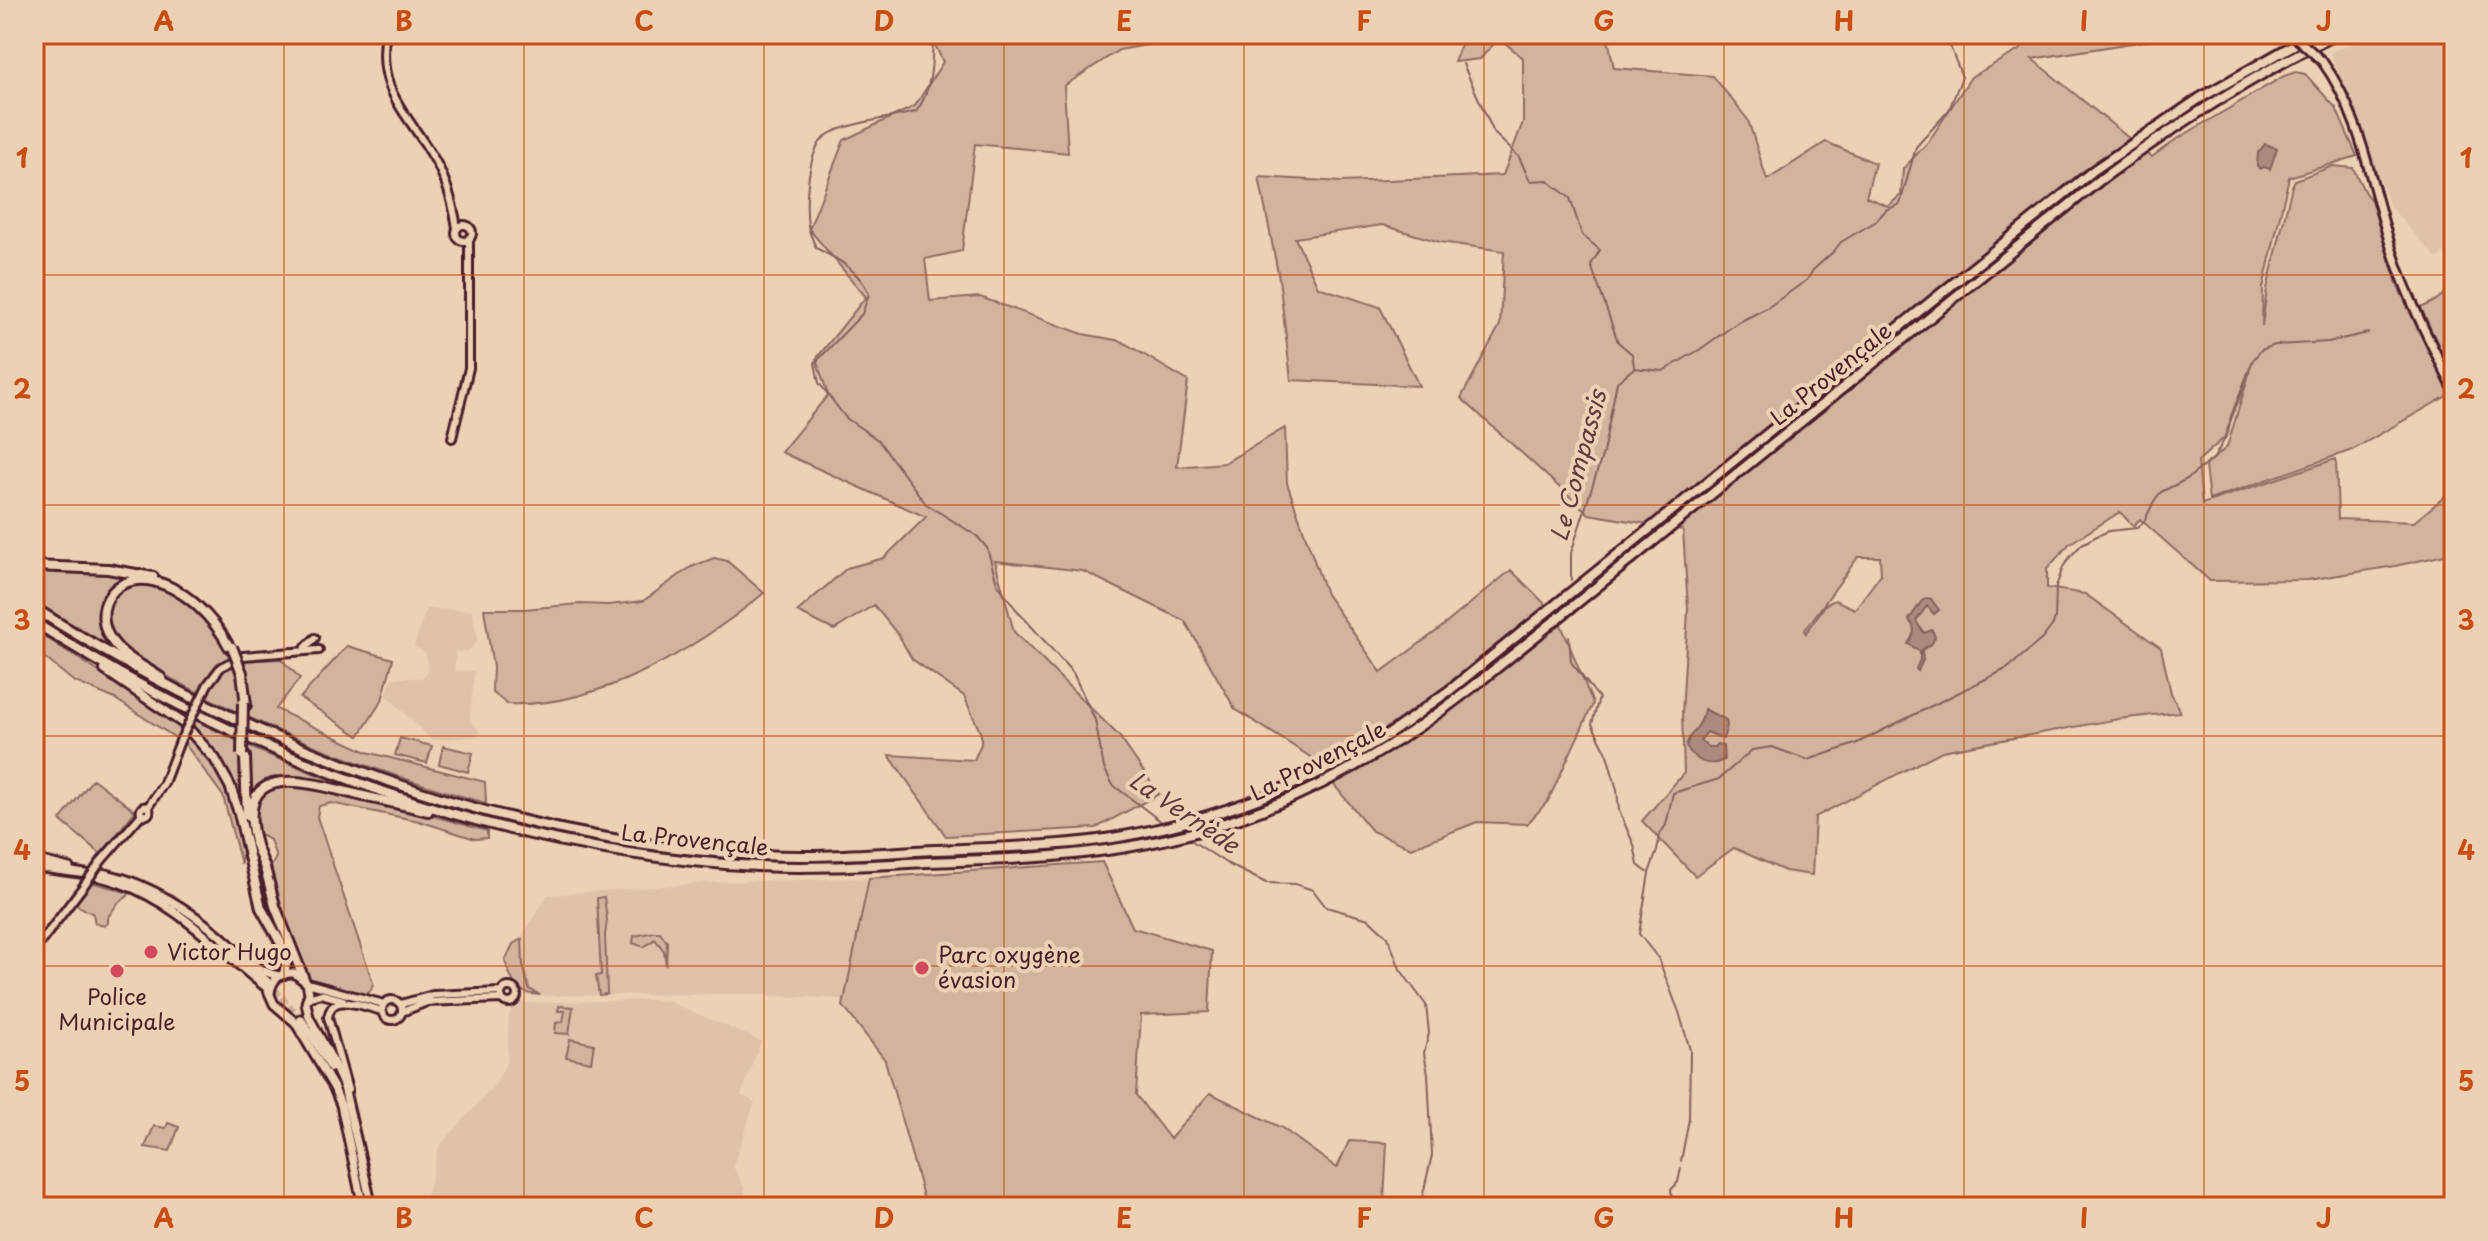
<svg xmlns="http://www.w3.org/2000/svg" width="2488" height="1241" viewBox="0 0 2488 1241" font-family="'Playpen Sans',sans-serif">
<style>
.built{fill:#dfc2a9}
.green{fill:#d2b49e;stroke:#8e6a64;stroke-width:2;fill-rule:evenodd}
.water{fill:#ac8b7e;stroke:#85605d;stroke-width:2}
.lines{fill:none;stroke-linecap:round;stroke-linejoin:round}
.stream{stroke:#85605d;stroke-width:2}
.major-tunnel{stroke:#ccad99;stroke-width:7;stroke-dasharray:7 3.5;stroke-linecap:butt}
.minor-casing{stroke:#4a1f2b;stroke-width:12}
.major-casing{stroke:#4a1f2b;stroke-width:13}
.highway-casing{stroke:#4a1f2b;stroke-width:14}
.minor{stroke:#edd1b4;stroke-width:6}
.major{stroke:#edd1b4;stroke-width:7}
.highway{stroke:#edd1b4;stroke-width:8}
.minor-bridge-casing{stroke:#4a1f2b;stroke-width:12;stroke-linecap:butt}
.major-bridge-casing{stroke:#4a1f2b;stroke-width:13;stroke-linecap:butt}
.highway-bridge-casing{stroke:#4a1f2b;stroke-width:14;stroke-linecap:butt}
.minor-bridge{stroke:#edd1b4;stroke-width:6}
.major-bridge{stroke:#edd1b4;stroke-width:7}
.highway-bridge{stroke:#edd1b4;stroke-width:8}
.grid{fill:none;stroke:#c84d12;stroke-width:2;stroke-opacity:0.55}
.poi-dot{fill:#d1495b;stroke:#edd1b4;stroke-width:3}
.labels{text-anchor:middle;stroke-width:8;stroke-linejoin:round;paint-order:stroke}
.street-label{font-size:22px;fill:#4a1f2b;stroke:#edd1b4}
.poi-label{font-size:22px;fill:#4a1f2b;stroke:#edd1b4;text-anchor:start}
.water-label{font-size:24px;font-style:italic;fill:#623a40;stroke:#edd1b4}
.neatline{fill:none;stroke:#c84d12;stroke-width:3}
.grid-label{font-size:26px;text-anchor:middle;font-weight:bold;fill:#c84d12}
</style>
<rect width="100%" height="100%" fill="#edd1b4"/>
<filter id="ink" filterUnits="userSpaceOnUse"><feTurbulence type="fractalNoise" baseFrequency=".0125" numOctaves="2"/><feDisplacementMap in="SourceGraphic" scale="16" xChannelSelector="R" yChannelSelector="G"/><feConvolveMatrix kernelMatrix="1 2 1 2 8 2 1 2 1" color-interpolation-filters="sRGB"/></filter>
<g filter="url(#ink)">
<path class="built" d="M 2380,34 L 2454,34 L 2454,246 L 2437,259 L 2391,208 L 2330,52 Z
M 426,609 L 472,610 L 478,641 L 468,651 L 455,652 L 455,671 L 474,671 L 470,720 L 480,731 L 478,736 L 432,740 L 386,695 L 392,678 L 422,678 L 428,671 L 426,653 L 414,646 Z
M 869,878 L 844,999 L 739,994 L 527,996 L 520,982 L 517,967 L 522,935 L 548,895 L 720,882 Z
M 648,1000 L 667,1001 L 761,1041 L 741,1095 L 755,1102 L 733,1166 L 745,1189 L 745,1207 L 421,1207 L 428,1191 L 439,1147 L 495,1085 L 507,1061 L 509,1016 L 513,1006 L 520,1003 Z"/>
<path class="green" d="M 930,34 L 1198,34 L 1198,36 L 1119,50 L 1064,86 L 1068,153 L 975,144 L 962,251 L 925,259 L 930,301 L 980,297 L 1083,334 L 1121,341 L 1188,381 L 1177,467 L 1224,463 L 1285,428 L 1287,483 L 1326,594 L 1381,672 L 1438,630 L 1511,570 L 1558,617 L 1593,704 L 1548,801 L 1527,824 L 1477,822 L 1411,848 L 1372,831 L 1312,758 L 1235,709 L 1185,621 L 1083,571 L 995,561 L 1014,632 L 1119,736 L 1159,794 L 1096,828 L 946,836 L 889,755 L 974,760 L 981,744 L 981,734 L 964,696 L 912,659 L 899,636 L 874,605 L 834,630 L 797,612 L 847,568 L 884,558 L 926,517 L 781,452 L 828,395 L 816,359 L 866,297 L 809,229 L 844,140 L 915,106 L 943,62 Z
M 1465,34 L 1607,34 L 1614,68 L 1713,76 L 1748,120 L 1767,180 L 1826,142 L 1875,163 L 1866,197 L 1888,206 L 1901,195 L 1903,169 L 1929,141 L 1971,77 L 2021,49 L 2019,34 L 2188,34 L 2032,59 L 2152,157 L 2172,142 L 2284,76 L 2296,72 L 2305,74 L 2336,108 L 2357,156 L 2289,177 L 2263,288 L 2262,326 L 2267,289 L 2292,186 L 2295,180 L 2333,166 L 2353,168 L 2365,193 L 2371,200 L 2398,287 L 2450,394 L 2352,450 L 2209,500 L 2205,466 L 2227,447 L 2250,371 L 2224,438 L 2198,461 L 2202,504 L 2336,459 L 2338,519 L 2414,522 L 2454,489 L 2454,553 L 2395,566 L 2308,580 L 2210,581 L 2140,519 L 2133,526 L 2120,512 L 2069,544 L 2047,569 L 2047,588 L 2085,594 L 2161,648 L 2171,693 L 2180,712 L 2118,719 L 1942,751 L 1815,817 L 1812,875 L 1785,871 L 1734,848 L 1695,876 L 1642,821 L 1684,773 L 1682,714 L 1688,609 L 1683,530 L 1589,514 L 1461,398 L 1500,325 L 1504,251 L 1440,242 L 1382,225 L 1295,238 L 1318,287 L 1380,307 L 1419,386 L 1291,380 L 1279,278 L 1259,177 L 1342,182 L 1503,175 L 1523,122 L 1523,58 L 1499,38 L 1480,59 L 1454,62 ZM 1858,557 L 1880,557 L 1881,574 L 1855,609 L 1835,600 L 1826,604 L 1806,633 L 1805,630 Z
M 2454,287 L 2454,379 L 2421,308 L 2435,301 Z
M 714,558 L 727,561 L 764,593 C 696,649 599,708 507,704 L 492,692 L 493,667 L 484,609 L 524,609 L 580,604 L 609,605 L 643,601 L 691,567 Z
M 34,569 L 95,571 L 138,575 L 104,600 L 114,649 L 34,601 Z
M 150,583 C 186,595 216,621 230,657 L 212,670 L 204,683 L 210,686 L 221,671 L 232,664 L 238,682 L 240,703 L 247,706 L 246,680 L 242,661 L 281,659 L 300,678 L 276,709 L 367,752 L 485,782 L 486,803 C 376,773 272,733 172,679 C 153,668 123,656 112,637 C 104,622 108,610 112,595 L 131,584 Z
M 34,630 L 180,724 L 218,769 L 232,800 L 243,841 L 241,864 L 223,796 L 185,744 L 115,699 L 73,681 L 34,649 Z
M 347,646 L 393,659 L 382,700 L 359,736 L 300,698 Z
M 166,706 L 252,748 L 359,792 L 280,779 L 248,806 L 248,752 L 240,750 L 239,801 L 225,772 Z
M 400,738 L 432,746 L 427,763 L 395,755 Z
M 443,746 L 473,753 L 468,772 L 439,764 Z
M 93,779 L 135,811 L 101,854 L 60,820 Z
M 294,784 L 408,809 L 487,831 L 487,838 L 475,839 L 419,821 L 331,803 L 319,806 L 317,817 L 373,983 C 372,990 369,995 361,995 L 318,983 L 307,976 L 281,904 L 271,867 L 276,857 L 270,840 L 256,833 L 254,807 L 269,790 Z
M 1102,862 L 1133,928 L 1212,951 L 1209,1012 L 1141,1015 L 1136,1095 L 1170,1139 L 1210,1093 L 1282,1128 L 1337,1168 L 1349,1141 L 1387,1143 L 1384,1203 L 1387,1207 L 926,1207 L 885,1060 L 843,1006 L 869,878 Z
M 91,882 L 129,893 L 128,896 L 118,903 L 108,917 L 108,923 L 104,926 L 95,923 L 93,914 L 75,904 Z
M 604,897 L 607,920 L 605,935 L 607,994 L 599,995 L 596,976 L 601,975 L 597,898 Z
M 654,932 L 660,932 L 667,942 L 666,965 L 664,951 L 655,939 L 644,947 L 633,943 L 634,936 Z
M 522,939 L 523,964 L 529,989 L 540,995 C 515,994 512,982 505,961 L 513,944 Z
M 559,1006 L 573,1007 L 569,1034 L 555,1033 L 556,1023 L 563,1022 L 565,1011 L 558,1011 Z
M 570,1039 L 594,1044 L 591,1062 L 566,1057 Z
M 168,1123 L 179,1127 L 170,1151 L 145,1147 L 154,1126 L 166,1128 Z"/>
<path class="water" d="M 2265,144 L 2277,148 L 2270,169 L 2264,167 L 2260,169 L 2257,166 L 2258,153 Z
M 1926,598 L 1931,599 L 1939,610 L 1934,614 L 1927,606 L 1916,621 L 1924,633 L 1932,630 L 1935,637 L 1932,643 L 1922,650 L 1923,660 L 1918,671 L 1916,669 L 1920,659 L 1920,651 L 1908,644 C 1914,635 1917,629 1909,620 L 1921,602 Z
M 1704,709 L 1726,720 L 1727,726 L 1723,739 L 1707,732 L 1700,741 L 1708,747 L 1714,747 L 1717,744 L 1723,746 L 1724,760 C 1708,768 1695,761 1686,746 C 1690,730 1702,729 1704,709 Z"/>
<g class="lines">
<path class="stream" d="M 933,34 C 932,61 933,89 916,112 C 894,117 842,124 826,136 C 807,150 805,202 808,225 C 809,233 813,240 816,248 C 838,259 859,270 869,294 L 862,314 L 815,363 L 819,383 L 846,418 L 878,440 L 926,504 L 977,536 L 987,548 L 997,583 L 1015,608 L 1073,673 L 1095,720 L 1104,768 L 1113,785 L 1163,823
M 1463,64 L 1494,133 L 1519,157 L 1530,181 L 1547,180 L 1570,198 L 1582,235 L 1600,250 L 1591,265 L 1618,342 L 1632,354 L 1634,366
M 1571,580 L 1571,553 L 1603,453 L 1617,382 L 1634,368 L 1663,371 L 1699,350 L 1737,323 L 1767,308 L 1807,280 L 1813,270 L 1834,251 L 1841,242 L 1875,222 L 1886,210 L 1900,204 L 1916,147 L 1949,110 L 1962,77 L 1951,49 L 1951,34
M 1569,636 L 1571,662 L 1599,698 L 1592,724 L 1606,751 L 1617,790 L 1619,811 L 1634,845 L 1638,865 L 1647,872
M 1186,837 L 1226,863 L 1266,883 L 1295,884 L 1313,890 L 1326,907 L 1369,919 L 1388,937 L 1400,969 L 1426,1005 L 1429,1033 L 1424,1053 L 1428,1074 L 1432,1155 L 1420,1207
M 1681,1161 L 1689,1119 L 1690,1050 L 1679,1012 L 1658,958 L 1639,934 L 1649,873 L 1657,851 L 1660,834 L 1666,825 L 1673,793 L 1719,779 L 1752,750 L 1772,747 L 1808,760 L 1855,744 L 2008,668 L 2042,639 L 2052,626 L 2055,619 L 2056,587 L 2063,567 L 2070,557 L 2082,544 L 2097,536 L 2109,531 L 2137,528 L 2144,522 L 2154,501 L 2161,492 L 2187,479 L 2214,458 L 2228,433 L 2231,416 L 2253,360 L 2261,350 L 2275,345 L 2328,342 L 2368,333
M 1674,1207 L 1671,1190 L 1678,1182 L 1681,1168"/>
<path class="major-tunnel" d="M 268,982 L 301,1019"/>
<defs>
<path id="minor" d="M 386,34 C 376,88 405,111 430,152 C 445,175 453,202 457,228
M456 233a8 8 0 1 1 16 0a8 8 0 1 1-16 0Z
M 452,438 L 469,368 L 469,238
M 305,648 L 315,638
M 208,684 L 221,667 L 243,656 L 319,650
M140.5 811a4.5 4.5 0 1 1 9 0a4.5 4.5 0 1 1-9 0Z
M 148,807 L 164,783 L 180,741
M 102,860 L 142,814
M 34,951 L 85,884
M 307,983 L 384,1004
M501 995a8 8 0 1 1 16 0a8 8 0 1 1-16 0Z
M 308,998 L 321,994 L 343,1000
M382 1010a10 10 0 1 1 20 0a10 10 0 1 1-20 0Z
M 354,1003 L 382,1011
M 401,1004 L 433,995 L 501,992
M 402,1012 L 427,1002 L 501,999
M 348,1090 L 328,1017 C 331,1001 341,1001 355,1004"/>
<path id="major" d="M 2322,61 C 2362,115 2371,187 2392,250 C 2408,299 2431,344 2454,390
M 34,859 L 69,868
M 34,867 C 63,871 93,873 120,883 C 178,903 219,951 267,988 L 274,1004 L 295,1022 L 334,1088 L 341,1105 L 363,1207
M 96,872 C 139,879 179,903 213,930 C 233,945 254,972 279,976
M 223,945 L 268,982
M 270,994 C 271,980 280,972 294,973 L 307,983 L 309,993 L 306,1003 L 309,1017 L 331,1058 L 344,1087 L 372,1207
M 301,1019 L 331,1068"/>
<path id="highway" d="M 34,566 L 108,569 L 153,577
M 34,608 C 252,746 501,843 762,855 C 819,858 877,853 935,850 C 1000,847 1067,847 1130,835 C 1222,817 1310,783 1389,734 C 1410,720 1430,704 1450,690 L 2094,170 L 2200,98 L 2313,34
M 34,622 C 249,759 501,853 757,866 C 814,869 870,865 927,862 C 994,860 1060,858 1127,847 C 1258,826 1376,764 1479,682 L 2100,180 C 2175,125 2254,75 2337,34
M 105,670 L 183,723 L 215,759 L 230,786 L 239,813 L 261,908 L 288,956 L 284,974
M 242,673 L 246,705
M 161,678 C 144,666 124,658 112,641 C 91,612 111,576 147,580 C 183,585 214,618 230,648
M 245,756 L 247,815
M 255,843 L 265,868 L 275,906 L 304,979
M 256,845 C 233,760 304,781 355,794 C 380,800 404,805 428,811"/>
</defs>
<use href="#minor" class="minor-casing"/>
<use href="#major" class="major-casing"/>
<use href="#highway" class="highway-casing"/>
<use href="#minor" class="minor"/>
<use href="#major" class="major"/>
<use href="#highway" class="highway"/>
<defs>
<path id="minor-bridge" d="M 180,741 L 208,684
M 85,884 L 102,860"/>
<path id="major-bridge" d="M 2292,34 L 2322,61"/>
<path id="highway-bridge" d="M 232,647 L 242,673
M 242,755 L 243,703"/>
</defs>
<use href="#minor-bridge" class="minor-bridge-casing"/>
<use href="#major-bridge" class="major-bridge-casing"/>
<use href="#highway-bridge" class="highway-bridge-casing"/>
<use href="#minor-bridge" class="minor-bridge"/>
<use href="#major-bridge" class="major-bridge"/>
<use href="#highway-bridge" class="highway-bridge"/>
</g>
</g>
<path class="grid" d="M 284,34 L 284,1207M 524,34 L 524,1207M 764,34 L 764,1207M 1004,34 L 1004,1207M 1244,34 L 1244,1207M 1484,34 L 1484,1207M 1724,34 L 1724,1207M 1964,34 L 1964,1207M 2204,34 L 2204,1207M 34,275 L 2454,275M 34,505 L 2454,505M 34,736 L 2454,736M 34,966 L 2454,966"/>
<g class="poi-dot">
<circle cx="151" cy="952" r="8"/>
<circle cx="922" cy="968" r="8"/>
<circle cx="117" cy="971" r="8"/>
</g>
<g class="labels">
<g class="street-label">
<text transform="translate(1831 374) rotate(-39)" y="8">La Provençale</text>
<text transform="translate(1318 761) rotate(-27)" y="8">La Provençale</text>
<text transform="translate(695 840) rotate(6)" y="8">La Provençale</text>
</g>
<g class="poi-label">
<text x="167" y="960">Victor Hugo</text>
<text x="938" y="963">Parc oxygène<tspan x="938" dy="25">évasion</tspan></text>
<text x="117" y="1005" text-anchor="middle">Police<tspan x="117" dy="25">Municipale</tspan></text>
</g>
<g class="water-label">
<text transform="translate(1579 466) rotate(-75)" y="8">Le Compassis</text>
<text transform="translate(1184 813) rotate(34)" y="8">La Vernède</text>
</g>
</g>
<rect width="2488" height="1241" fill="none" stroke="#edd1b4" stroke-width="88"/>
<rect x="44" y="44" width="2400" height="1153" class="neatline"/>
<g class="grid-label">
<text x="164" y="31">A</text>
<text x="404" y="31">B</text>
<text x="644" y="31">C</text>
<text x="884" y="31">D</text>
<text x="1124" y="31">E</text>
<text x="1364" y="31">F</text>
<text x="1604" y="31">G</text>
<text x="1844" y="31">H</text>
<text x="2084" y="31">I</text>
<text x="2324" y="31">J</text>
<text x="22" y="168">1</text>
<text x="2466" y="168">1</text>
<text x="22" y="399">2</text>
<text x="2466" y="399">2</text>
<text x="22" y="630">3</text>
<text x="2466" y="630">3</text>
<text x="22" y="860">4</text>
<text x="2466" y="860">4</text>
<text x="22" y="1091">5</text>
<text x="2466" y="1091">5</text>
<text x="164" y="1228">A</text>
<text x="404" y="1228">B</text>
<text x="644" y="1228">C</text>
<text x="884" y="1228">D</text>
<text x="1124" y="1228">E</text>
<text x="1364" y="1228">F</text>
<text x="1604" y="1228">G</text>
<text x="1844" y="1228">H</text>
<text x="2084" y="1228">I</text>
<text x="2324" y="1228">J</text>
</g>
</svg>
